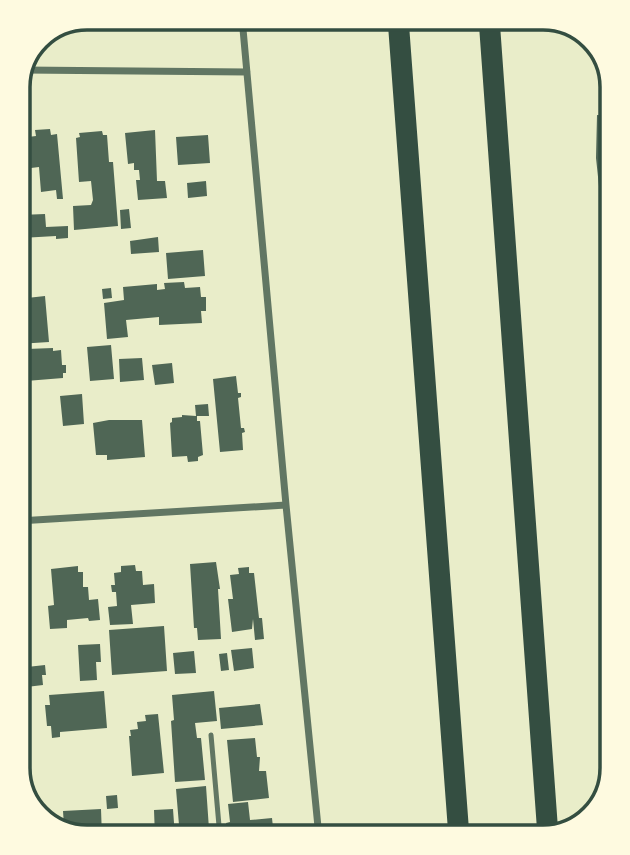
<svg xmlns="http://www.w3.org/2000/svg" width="630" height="855" viewBox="0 0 630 855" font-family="'DejaVu Sans',sans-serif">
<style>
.building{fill:#4f6655}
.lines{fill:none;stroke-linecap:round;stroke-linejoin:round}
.service{stroke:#617663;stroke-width:5}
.minor{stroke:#617663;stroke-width:7}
.motorway{stroke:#344e41;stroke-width:21}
.rim{fill:none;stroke:#344e41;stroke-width:3.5}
</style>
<rect width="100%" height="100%" fill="#e9edc9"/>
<path class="building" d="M 87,18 L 194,18 L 194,22 L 189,22 L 188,29 L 115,24 L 115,27 L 79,27 L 80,20 Z
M 597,115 L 612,116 L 612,137 L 610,136 L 612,162 L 612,299 L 611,299 L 596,158 Z
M 50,129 L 51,135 L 57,134 L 63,199 L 57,199 L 56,190 L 41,192 L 39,167 L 31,168 L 28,137 L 36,136 L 35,130 Z
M 155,130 L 157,181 L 165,181 L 167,198 L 138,200 L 136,180 L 140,180 L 139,170 L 134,170 L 134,163 L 128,164 L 125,133 Z
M 102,131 L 103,135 L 107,135 L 109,162 L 113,162 L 118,226 L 74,230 L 73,206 L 91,205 L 93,200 L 91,181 L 79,182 L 76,138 L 80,137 L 79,133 Z
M 208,135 L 210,163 L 178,165 L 176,137 Z
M 206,181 L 207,196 L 188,198 L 187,183 Z
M 129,209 L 131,228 L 121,229 L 120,210 Z
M 45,214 L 46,227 L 68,226 L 68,238 L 56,239 L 56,236 L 21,238 L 20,215 Z
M 158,237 L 159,252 L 131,254 L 130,241 Z
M 203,250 L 205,276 L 168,279 L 166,253 Z
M 184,282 L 185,288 L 200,287 L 201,297 L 206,297 L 206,311 L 201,311 L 202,323 L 159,325 L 159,317 L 126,320 L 128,337 L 107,339 L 104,303 L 124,300 L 123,287 L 157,284 L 157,290 L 165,289 L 164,283 Z
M 111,288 L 112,298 L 103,299 L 102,289 Z
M 45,296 L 49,342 L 18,344 L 18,299 Z
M 111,345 L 114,379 L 90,381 L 87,347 Z
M 53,348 L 53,351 L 61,350 L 62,365 L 66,365 L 66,373 L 63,373 L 63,378 L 26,381 L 23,353 L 28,353 L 27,349 Z
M 142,358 L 144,380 L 120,382 L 119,359 Z
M 172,363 L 174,383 L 155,385 L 152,365 Z
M 236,376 L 238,393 L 241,393 L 241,397 L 238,398 L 241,428 L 244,428 L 245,432 L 242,433 L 243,450 L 220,452 L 213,379 Z
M 82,394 L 84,424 L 63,426 L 60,396 Z
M 208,404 L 209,416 L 197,416 L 197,421 L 200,421 L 203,455 L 198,457 L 198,461 L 188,462 L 187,456 L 172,457 L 170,423 L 172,422 L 172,418 L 182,417 L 182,415 L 196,416 L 195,405 Z
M 109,420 L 142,420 L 145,457 L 107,460 L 107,455 L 96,455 L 93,423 Z
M 216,562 L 220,589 L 218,589 L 221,639 L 198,640 L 197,628 L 194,628 L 190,564 Z
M 135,565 L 136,571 L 142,571 L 143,585 L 154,584 L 155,603 L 131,605 L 133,624 L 110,625 L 108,607 L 117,606 L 116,592 L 112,592 L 111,585 L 115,585 L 114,573 L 121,572 L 121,566 Z
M 78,566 L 78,572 L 83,572 L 83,587 L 88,587 L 89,600 L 98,599 L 100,620 L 89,621 L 88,618 L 67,620 L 67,628 L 50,629 L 48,606 L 54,605 L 51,569 Z
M 249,567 L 249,573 L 254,573 L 259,618 L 262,618 L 264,639 L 255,640 L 253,619 L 252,629 L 232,632 L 228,599 L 233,599 L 230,575 L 239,574 L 238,568 Z
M 164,626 L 167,671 L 112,675 L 109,630 Z
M 100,644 L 101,662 L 96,662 L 97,680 L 80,681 L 78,645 Z
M 252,648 L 254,668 L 234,671 L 231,650 Z
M 194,651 L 196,673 L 175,674 L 173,653 Z
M 227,653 L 229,670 L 221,671 L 219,654 Z
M 45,665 L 46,675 L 42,675 L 43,685 L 18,688 L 18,668 Z
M 104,691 L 107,728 L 60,732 L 60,737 L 52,738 L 51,726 L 47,726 L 45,705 L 50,705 L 49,695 Z
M 214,691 L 217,721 L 195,723 L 197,738 L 201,738 L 205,780 L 175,782 L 171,721 L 174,720 L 172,695 Z
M 260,704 L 263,725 L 221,729 L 219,708 Z
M 158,714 L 164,773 L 132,776 L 129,736 L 131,736 L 130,730 L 138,729 L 137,722 L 146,721 L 145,715 Z
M 255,738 L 257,757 L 260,757 L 259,771 L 266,771 L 269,798 L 233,802 L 227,740 Z
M 206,786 L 209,829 L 204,829 L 204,837 L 180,837 L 176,789 Z
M 117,795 L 118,808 L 107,809 L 106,796 Z
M 248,802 L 250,820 L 272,818 L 274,837 L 228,837 L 226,823 L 230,822 L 228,804 Z
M 101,809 L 102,837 L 83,837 L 64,826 L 63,811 Z
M 173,809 L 175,837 L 155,837 L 154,810 Z"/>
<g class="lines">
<path class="service" d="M 211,735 L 220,837"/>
<path class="minor" d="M 242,18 L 286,505 L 319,837
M 23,70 L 247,72
M 18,521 L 286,505"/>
<path class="motorway" d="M 398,18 L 459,837
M 489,18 L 548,836"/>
</g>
<path d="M0 0H630V855H0ZM87 30H543A57 57 0 0 1 600 87V768A57 57 0 0 1 543 825H87A57 57 0 0 1 30 768V87A57 57 0 0 1 87 30Z" fill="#fefae0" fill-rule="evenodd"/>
<path class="rim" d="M87 30H543A57 57 0 0 1 600 87V768A57 57 0 0 1 543 825H87A57 57 0 0 1 30 768V87A57 57 0 0 1 87 30Z"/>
</svg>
